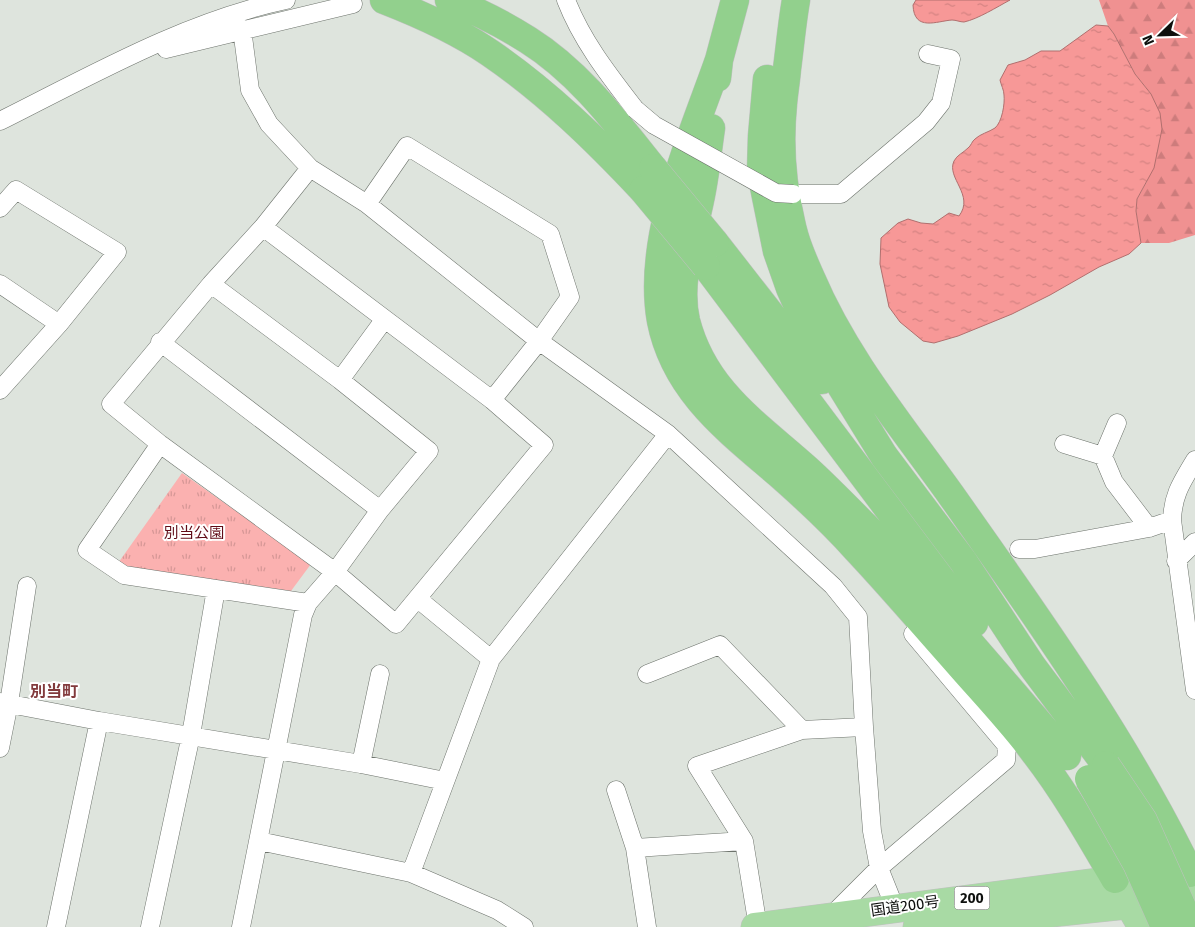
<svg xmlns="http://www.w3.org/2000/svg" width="1195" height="927" viewBox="0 0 1195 927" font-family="'Fira Sans','Noto Sans JP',sans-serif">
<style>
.grass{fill:url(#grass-tufts)}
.forest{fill:url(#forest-firs)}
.water{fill:url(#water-ripples);stroke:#b16f6e}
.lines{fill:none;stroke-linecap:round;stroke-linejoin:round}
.minor-casing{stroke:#6d736c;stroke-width:19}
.trunk-casing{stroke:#c0c1c0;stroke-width:29}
.motorway-casing{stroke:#c0c1c0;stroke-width:29}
.minor{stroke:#fff;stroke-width:18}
.trunk{stroke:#a8daa4;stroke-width:28}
.motorway{stroke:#92d08d;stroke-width:28}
.minor-bridge-casing{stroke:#6d736c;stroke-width:19;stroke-linecap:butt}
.motorway-bridge-casing{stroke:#c0c1c0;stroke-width:29;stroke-linecap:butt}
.minor-bridge{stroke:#fff;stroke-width:18}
.motorway-bridge{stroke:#92d08d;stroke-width:28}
.labels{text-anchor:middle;stroke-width:4;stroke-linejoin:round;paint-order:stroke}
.shield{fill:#fff;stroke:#565856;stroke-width:1}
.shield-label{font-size:14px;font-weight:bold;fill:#0e100e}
.park-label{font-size:15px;fill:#610c18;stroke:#fff}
.street-label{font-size:15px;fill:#0e100e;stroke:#fff}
.neighbourhood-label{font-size:16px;font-weight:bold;fill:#823a3c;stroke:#fff}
</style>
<defs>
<pattern id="grass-tufts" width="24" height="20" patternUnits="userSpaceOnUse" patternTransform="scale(1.25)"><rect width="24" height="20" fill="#fbb1b0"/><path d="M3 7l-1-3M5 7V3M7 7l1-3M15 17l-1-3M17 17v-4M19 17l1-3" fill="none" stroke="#d69796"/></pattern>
<pattern id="forest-firs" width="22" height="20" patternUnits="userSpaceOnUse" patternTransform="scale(1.25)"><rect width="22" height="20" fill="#f09191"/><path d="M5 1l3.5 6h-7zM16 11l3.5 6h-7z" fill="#cd7c7c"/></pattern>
<pattern id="water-ripples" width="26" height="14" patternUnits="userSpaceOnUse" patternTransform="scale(1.25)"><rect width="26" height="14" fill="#f79897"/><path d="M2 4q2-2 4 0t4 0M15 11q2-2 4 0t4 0" fill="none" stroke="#d38281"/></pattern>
</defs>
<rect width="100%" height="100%" fill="#dee4dd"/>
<path class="grass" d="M 182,473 L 311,564 L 291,591 L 116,566 Z"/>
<path class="forest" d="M 1099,0 L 1195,0 L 1195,235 L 1169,243 L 1141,243 L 1136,211 L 1137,199 L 1147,181 L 1151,94 L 1135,74 L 1114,34 L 1108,26 Z"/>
<path class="water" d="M 916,0 L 1010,0 C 997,7 978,19 964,22 C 960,22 956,20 952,20 C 937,21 914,32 913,5 Z
M 1096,25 L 1108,26 L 1114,34 L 1135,74 L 1151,94 L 1160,113 L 1162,129 L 1154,168 L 1137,199 L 1136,211 L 1141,243 L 1129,254 L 1099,267 L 1050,295 L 1012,314 L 958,336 L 934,343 L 923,341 L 900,322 L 889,307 L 880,264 L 881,238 L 898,223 L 908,219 L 921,223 L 933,224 L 949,213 L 959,216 C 975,195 946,178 954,161 C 957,155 963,153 968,148 C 971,146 972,141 975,139 C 980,134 989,132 995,128 C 1002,122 1005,104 1004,95 C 1004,90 1001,85 1000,80 L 1008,65 L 1025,60 L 1041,51 L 1060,51 Z"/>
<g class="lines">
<defs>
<path id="minor" d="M 566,0 C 582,41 608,74 635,109
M 242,29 L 250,90 L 269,124 L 310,168 L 367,204 L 539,341 L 668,434 L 833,586 L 858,617 L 864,727 L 872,831 L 879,868 L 895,908
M 166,49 L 353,4
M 0,121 C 92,75 184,22 286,0
M 793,194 L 841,194 L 926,122 L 941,103 L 951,59 L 928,54
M 367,204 L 407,146 L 550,234 L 570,297 L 539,341 L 492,400
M 0,208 L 16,190 L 117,252 L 59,324 L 0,390
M 263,227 L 492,400 L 544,445 L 396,624 L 335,572 L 160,444 L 111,404 L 211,284 L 263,227 L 310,168
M 0,284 L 59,324
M 160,342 L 380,510
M 340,380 L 384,320
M 1117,423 L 1103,456 L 1114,482 L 1149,528
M 160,444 L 87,550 L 124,575 L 308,603 L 335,572 L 380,510 L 429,451 L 340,380 L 211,284
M 1064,444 L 1103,456
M 1195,460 C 1182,482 1173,494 1172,520 L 1195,690
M 1019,549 L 1035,549 L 1149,528 L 1172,520
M 1176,561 L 1195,542
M 418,599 L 491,659
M 647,674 L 720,645 L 802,730 L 864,727
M 0,702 L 99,721 L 361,764 L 445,781
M 0,748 L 9,703 L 27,586
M 361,764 L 380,674
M 616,790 L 635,848 L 744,841 L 697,766 L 802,730
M 259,841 L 411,873 L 497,910 L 524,927
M 744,841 L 758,927
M 635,848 L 647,927
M 411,873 L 491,659 L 668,434
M 830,919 L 830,917 L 879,868 L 1006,760 L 1007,746 L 913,634
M 56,927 L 99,721
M 150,927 L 191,735 L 216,589
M 241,927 L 303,615 L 308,603"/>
<path id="trunk" d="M 1120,889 L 1142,927
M 755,927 L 1137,877
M 917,927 L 1195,898"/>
<path id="motorway" d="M 384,0 C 420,14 458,31 490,53 C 547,92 596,140 643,190
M 449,0 C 477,11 503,24 528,40 C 579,72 616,122 653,168
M 796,0 C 792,23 790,46 787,69 C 786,81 784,92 783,104 C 779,143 782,184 791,222 C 795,242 803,260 811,278 C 845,358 901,425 951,495 C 1037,617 1125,739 1190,873
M 719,60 C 692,137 646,238 661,321 C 675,392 729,431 781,476 C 807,499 833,523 856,549 C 890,585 923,624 956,661 C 982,691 1010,720 1034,752 C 1065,792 1090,836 1115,879
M 717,78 L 719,60 L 735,0
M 767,79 L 762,136 L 761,172 L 777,251 L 790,288 L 806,324 L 836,378 L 884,456 L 963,561 L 1032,666 L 1106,765
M 711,128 C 708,148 706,169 702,190 C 695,231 676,278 686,321 C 704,391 757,424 807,469 C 830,490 852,513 874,535 C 940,607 1004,682 1067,756
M 715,243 L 822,380
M 706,266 L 974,623"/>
</defs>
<use href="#minor" class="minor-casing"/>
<use href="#trunk" class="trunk-casing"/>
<use href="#motorway" class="motorway-casing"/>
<use href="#minor" class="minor"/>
<use href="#trunk" class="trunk"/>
<use href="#motorway" class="motorway"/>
<defs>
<path id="minor-bridge" d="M 635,109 L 654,125 L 776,193 L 793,194"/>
<path id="motorway-bridge" d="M 653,168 L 715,243
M 643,190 L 706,266
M 1106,765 L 1143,820 L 1191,927
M 1089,779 L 1137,864 L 1165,927"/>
</defs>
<use href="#minor-bridge" class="minor-bridge-casing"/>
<use href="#motorway-bridge" class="motorway-bridge-casing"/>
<use href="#minor-bridge" class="minor-bridge"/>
<use href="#motorway-bridge" class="motorway-bridge"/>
</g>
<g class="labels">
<rect class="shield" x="954.5" y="886.5" width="35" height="23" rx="4"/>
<g class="shield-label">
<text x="972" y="903">200</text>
</g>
<g class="park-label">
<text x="194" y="538">別当公園</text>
</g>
<g class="street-label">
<text transform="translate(905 906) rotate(-8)" y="5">国道200号</text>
</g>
<g class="neighbourhood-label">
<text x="54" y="697">別当町</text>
</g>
</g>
<g transform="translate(1160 35) rotate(247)" stroke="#ffffff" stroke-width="4" paint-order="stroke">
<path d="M0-4L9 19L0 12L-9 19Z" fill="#0e100e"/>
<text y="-8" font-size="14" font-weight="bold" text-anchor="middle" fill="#0e100e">N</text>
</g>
</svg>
